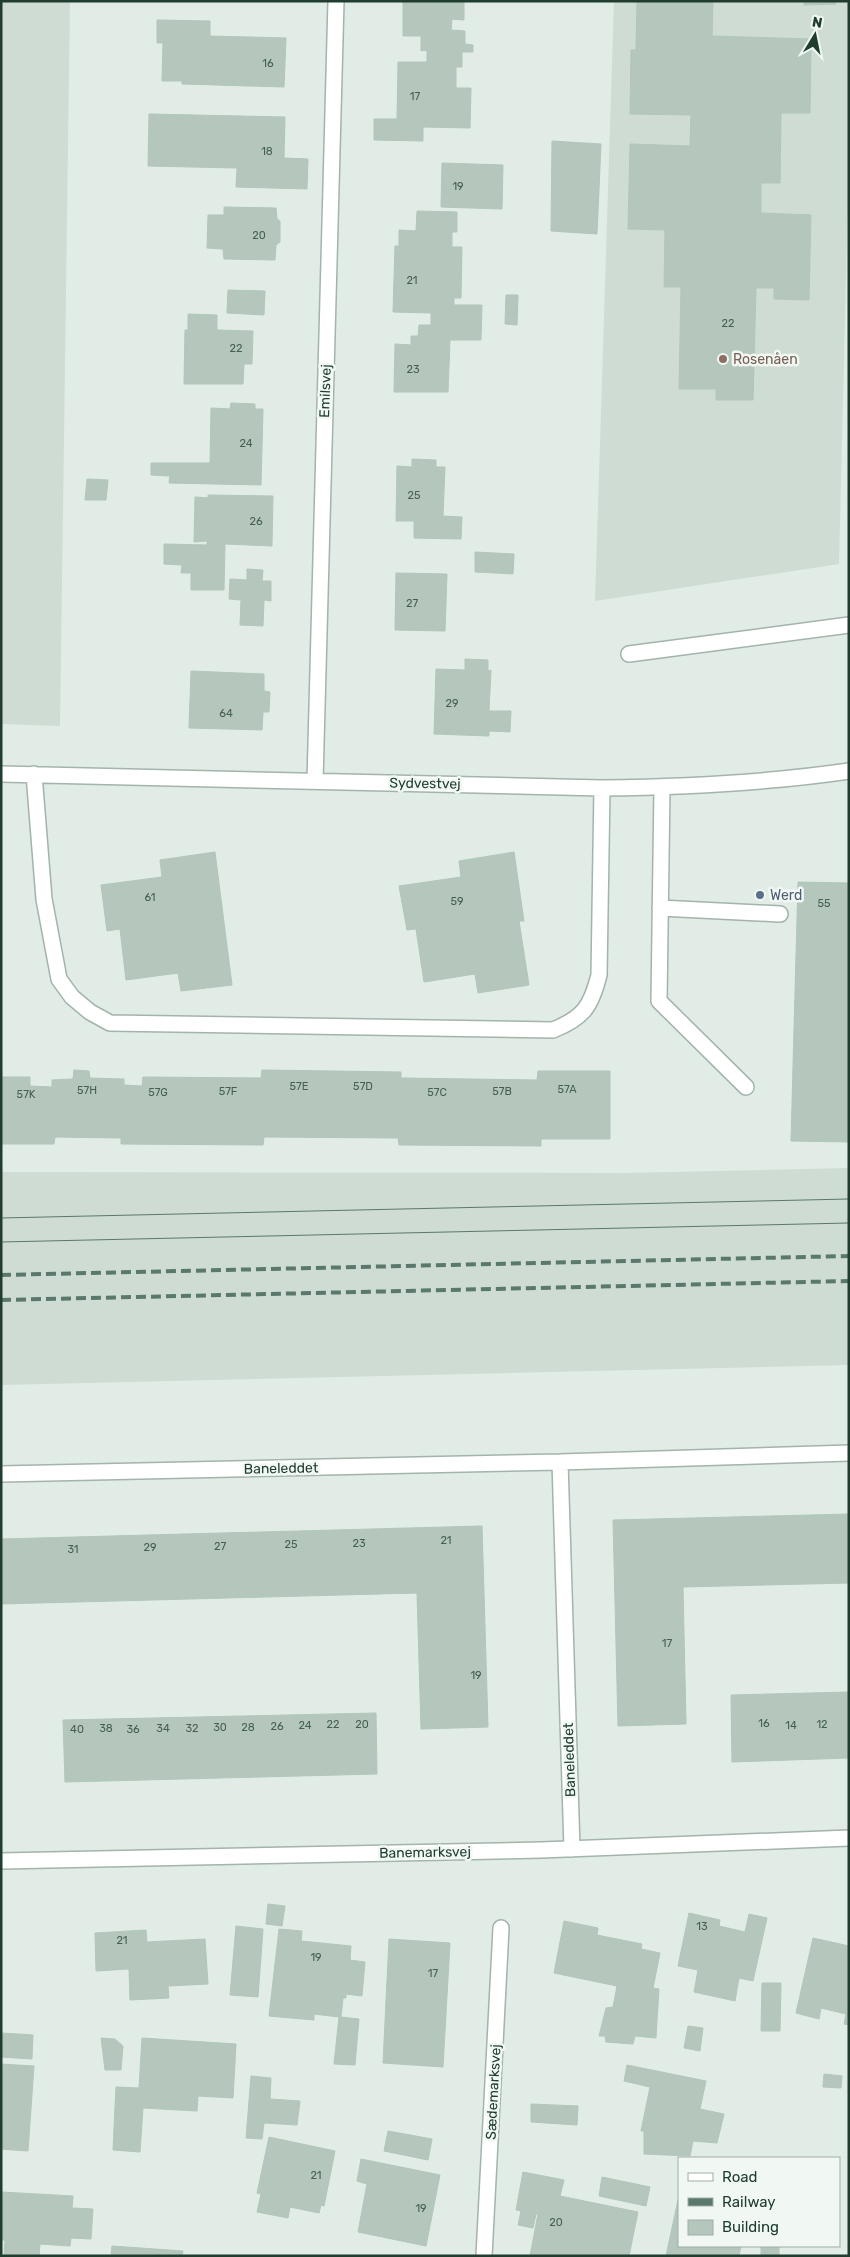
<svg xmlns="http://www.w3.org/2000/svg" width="850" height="2257" viewBox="0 0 850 2257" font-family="Rubik,sans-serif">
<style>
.built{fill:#cedcd3}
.building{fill:#b5c7bd;stroke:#b2c6ba}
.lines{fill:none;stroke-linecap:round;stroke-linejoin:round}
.minor-casing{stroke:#a3b4ab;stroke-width:18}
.minor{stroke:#fff;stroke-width:15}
.tram{stroke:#5a796c;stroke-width:1}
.rail{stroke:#5a796c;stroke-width:4;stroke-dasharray:10 5;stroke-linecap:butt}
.education-dot{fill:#8d6e63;stroke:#f1f8f3;stroke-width:2}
.service-dot{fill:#5c6f8a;stroke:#f1f8f3;stroke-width:2}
.labels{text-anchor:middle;stroke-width:5;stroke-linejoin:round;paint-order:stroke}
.number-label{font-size:11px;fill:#456053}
.education-label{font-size:14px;fill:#785e54;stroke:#f1f8f3;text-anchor:start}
.street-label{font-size:14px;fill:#203d30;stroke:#f1f8f3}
.service-label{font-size:14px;fill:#4e5e75;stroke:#f1f8f3;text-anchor:start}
</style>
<rect width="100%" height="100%" fill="#e0ece5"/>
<path class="built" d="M 1,1 L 70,1 L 60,726 L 1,724 Z
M 614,1 L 849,1 L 849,154 L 839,564 L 595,601 Z
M 849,1168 L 849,1365 L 1,1385 L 1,1172 L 626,1173 Z"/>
<path class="building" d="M 403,1 L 464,1 L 464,20 L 452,19 L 451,30 L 465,31 L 465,44 L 473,45 L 473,52 L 462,52 L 462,67 L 456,67 L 456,88 L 471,88 L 470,128 L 423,127 L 423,141 L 374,140 L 374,119 L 397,119 L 398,62 L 427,62 L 427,50 L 421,51 L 421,36 L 403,36 Z
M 637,1 L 713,1 L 712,36 L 811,39 L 810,113 L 781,113 L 780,183 L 761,183 L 761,213 L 811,215 L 809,300 L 774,299 L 774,288 L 756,288 L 753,400 L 716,400 L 716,389 L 679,389 L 681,287 L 664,287 L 665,230 L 628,229 L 630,144 L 690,146 L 691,115 L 630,114 L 631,50 L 636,50 Z
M 804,1 L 836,1 L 836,4 L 804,5 Z
M 157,20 L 210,21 L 210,36 L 286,38 L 284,87 L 182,84 L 182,81 L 162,81 L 163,43 L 157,43 Z
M 149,114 L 285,117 L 284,158 L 308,159 L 307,189 L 236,187 L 237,168 L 148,166 Z
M 552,141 L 601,144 L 597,234 L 551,231 Z
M 442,163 L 503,165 L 502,209 L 441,207 Z
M 224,207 L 276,208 L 277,219 L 280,221 L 280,242 L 276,245 L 275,260 L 224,259 L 223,249 L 207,248 L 208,215 L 224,215 Z
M 417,211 L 457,212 L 457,232 L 452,232 L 452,247 L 462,247 L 461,298 L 454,298 L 454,305 L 482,305 L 481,340 L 450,340 L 448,392 L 394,392 L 395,344 L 411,345 L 411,336 L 418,336 L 419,325 L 431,325 L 431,313 L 393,312 L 395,246 L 399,246 L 399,230 L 416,231 Z
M 228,290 L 265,291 L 264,315 L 227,313 Z
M 506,295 L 518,295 L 517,325 L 505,324 Z
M 188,314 L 217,315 L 217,330 L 253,331 L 252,364 L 244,364 L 243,384 L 184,384 L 185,330 L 188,330 Z
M 231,403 L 255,404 L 255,409 L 263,409 L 261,485 L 169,483 L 170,476 L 151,475 L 151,463 L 210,463 L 211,408 L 230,409 Z
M 412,459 L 436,460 L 436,467 L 445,467 L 443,516 L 462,517 L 461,539 L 414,538 L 414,521 L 396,521 L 397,466 L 412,467 Z
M 87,479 L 108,480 L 106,500 L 85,500 Z
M 208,495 L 273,496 L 272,546 L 225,544 L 224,590 L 191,590 L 191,573 L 181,573 L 182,565 L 164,564 L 164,544 L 207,545 L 207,541 L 194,542 L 195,497 L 208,498 Z
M 475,552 L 514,554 L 513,574 L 475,572 Z
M 247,569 L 263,570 L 262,581 L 271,581 L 271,601 L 264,600 L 263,626 L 240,625 L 241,600 L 229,599 L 230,579 L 247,580 Z
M 396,573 L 447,574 L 445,631 L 395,630 Z
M 465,659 L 488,660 L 488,671 L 491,670 L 489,711 L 511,711 L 510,732 L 489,731 L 489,736 L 434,734 L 436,669 L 465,670 Z
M 191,671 L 264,674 L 264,691 L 270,692 L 269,712 L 263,712 L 262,730 L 189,728 Z
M 215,852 L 232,985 L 181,991 L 178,973 L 126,980 L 120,929 L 107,931 L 101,885 L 162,877 L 160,860 Z
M 514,852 L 524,921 L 519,921 L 529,985 L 478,993 L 475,974 L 424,982 L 416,929 L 407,930 L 399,886 L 461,877 L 459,861 Z
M 798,882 L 849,883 L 849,1142 L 791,1141 Z
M 74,1070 L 89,1071 L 90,1078 L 124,1079 L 124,1085 L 142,1086 L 143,1077 L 261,1078 L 262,1070 L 401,1072 L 401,1078 L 537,1080 L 538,1071 L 610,1071 L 610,1139 L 541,1139 L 541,1146 L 399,1145 L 398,1138 L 264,1137 L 263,1145 L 121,1144 L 121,1138 L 55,1137 L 54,1144 L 1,1144 L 1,1077 L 30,1077 L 30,1086 L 52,1087 L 52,1080 L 73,1079 Z
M 849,1514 L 849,1583 L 683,1587 L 686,1724 L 618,1726 L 613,1520 Z
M 482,1526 L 488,1727 L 421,1729 L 417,1593 L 1,1604 L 1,1539 Z
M 849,1692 L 849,1758 L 732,1762 L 731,1695 Z
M 376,1713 L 377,1774 L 65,1782 L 63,1720 Z
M 268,1904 L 285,1906 L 282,1926 L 266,1924 Z
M 689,1913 L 720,1920 L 719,1926 L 745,1932 L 749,1914 L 767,1918 L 753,1981 L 739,1978 L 735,2001 L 694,1992 L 698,1970 L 678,1966 Z
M 564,1921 L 598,1928 L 597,1935 L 642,1944 L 641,1949 L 660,1953 L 653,1988 L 659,1989 L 656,2038 L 635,2036 L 633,2044 L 606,2042 L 605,2036 L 599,2036 L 606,2008 L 613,2007 L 617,1986 L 554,1973 Z
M 236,1926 L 263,1929 L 258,1997 L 230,1995 Z
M 279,1929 L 302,1931 L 301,1941 L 351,1946 L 350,1960 L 365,1962 L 362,1996 L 346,1994 L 346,1998 L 343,1998 L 341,2017 L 359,2019 L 355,2065 L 334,2064 L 339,2017 L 314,2014 L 314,2020 L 269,2016 Z
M 146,1930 L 147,1942 L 205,1939 L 208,1984 L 168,1986 L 169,1998 L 130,2000 L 129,1969 L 96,1971 L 95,1933 Z
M 813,1938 L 849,1946 L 849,2025 L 844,2024 L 846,2014 L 821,2008 L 819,2019 L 796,2013 Z
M 389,1939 L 450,1943 L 443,2067 L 383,2063 Z
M 762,1983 L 781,1983 L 780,2031 L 761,2031 Z
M 688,2026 L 703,2028 L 700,2051 L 684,2048 Z
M 1,2033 L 33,2035 L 32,2059 L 1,2057 Z
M 101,2038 L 115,2039 L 123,2046 L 121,2070 L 105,2070 Z
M 142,2038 L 236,2044 L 233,2098 L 198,2096 L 197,2111 L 143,2108 L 140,2152 L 113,2150 L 116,2087 L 139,2088 Z
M 1,2064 L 34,2066 L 28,2151 L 1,2149 Z
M 627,2065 L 706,2081 L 700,2109 L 724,2114 L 717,2143 L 693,2141 L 690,2156 L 644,2154 L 644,2131 L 641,2131 L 650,2087 L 624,2081 Z
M 824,2074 L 842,2076 L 841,2088 L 823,2087 Z
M 251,2076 L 271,2078 L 270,2099 L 300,2101 L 297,2125 L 264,2123 L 262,2139 L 246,2138 Z
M 531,2104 L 578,2106 L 577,2125 L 531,2122 Z
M 388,2131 L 432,2139 L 428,2160 L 384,2151 Z
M 269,2137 L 335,2151 L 324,2206 L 321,2205 L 319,2213 L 290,2207 L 288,2218 L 257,2212 L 261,2194 L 257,2193 Z
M 361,2159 L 440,2175 L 426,2246 L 358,2232 L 367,2184 L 357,2181 Z
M 523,2172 L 564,2180 L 560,2196 L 638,2212 L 629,2256 L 530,2256 L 538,2214 L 536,2214 L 533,2228 L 518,2225 L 521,2211 L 516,2210 Z
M 602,2177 L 650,2187 L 646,2206 L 599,2196 Z
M 1,2192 L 73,2196 L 72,2208 L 93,2209 L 91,2239 L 71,2238 L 70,2246 L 40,2244 L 39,2256 L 4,2256 L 5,2240 L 1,2240 Z
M 678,2200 L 679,2246 L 741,2246 L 739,2256 L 666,2256 Z
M 112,2246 L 183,2251 L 182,2256 L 111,2256 Z
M 761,2246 L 779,2246 L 779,2256 L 761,2255 Z"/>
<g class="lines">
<defs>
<path id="minor" d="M 629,654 L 849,625
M 1,774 L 602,788 C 684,787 767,783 849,771
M 34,774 L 44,899 L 59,979 L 72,997 L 90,1012 L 110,1023 L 553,1030 C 583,1018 591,1007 599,975 L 602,788
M 315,781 L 336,1
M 662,787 L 659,1001 L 746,1087
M 660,908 L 780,914
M 560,1462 L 572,1849
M 1,1474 L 560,1462 L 849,1453
M 1,1861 L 541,1850 L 849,1838
M 484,2256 L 501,1928"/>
</defs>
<use href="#minor" class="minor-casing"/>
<use href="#minor" class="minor"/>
<path class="tram" d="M 1,1218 L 849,1199
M 1,1242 L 849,1223"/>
<path class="rail" d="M 1,1275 L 849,1256
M 1,1300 L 849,1281"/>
</g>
<circle class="education-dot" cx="723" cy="359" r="5"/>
<circle class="service-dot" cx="760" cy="895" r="5"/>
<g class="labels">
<g class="number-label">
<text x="268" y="67">16</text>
<text x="415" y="100">17</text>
<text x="267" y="155">18</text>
<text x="458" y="190">19</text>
<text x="259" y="239">20</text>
<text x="412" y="284">21</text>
<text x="728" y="327">22</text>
<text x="236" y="352">22</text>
<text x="413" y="373">23</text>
<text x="246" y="447">24</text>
<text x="414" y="499">25</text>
<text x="256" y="525">26</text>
<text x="412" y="607">27</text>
<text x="452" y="707">29</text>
<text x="226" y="717">64</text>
<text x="150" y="901">61</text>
<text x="457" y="905">59</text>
<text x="824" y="907">55</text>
<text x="299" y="1090">57E</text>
<text x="363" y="1090">57D</text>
<text x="567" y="1093">57A</text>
<text x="87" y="1094">57H</text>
<text x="228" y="1095">57F</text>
<text x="502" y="1095">57B</text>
<text x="158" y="1096">57G</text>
<text x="437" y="1096">57C</text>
<text x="26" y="1098">57K</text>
<text x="446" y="1544">21</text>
<text x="359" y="1547">23</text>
<text x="291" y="1548">25</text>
<text x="220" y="1550">27</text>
<text x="150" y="1551">29</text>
<text x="73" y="1553">31</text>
<text x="667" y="1647">17</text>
<text x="476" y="1679">19</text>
<text x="764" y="1727">16</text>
<text x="333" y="1728">22</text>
<text x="362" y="1728">20</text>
<text x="822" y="1728">12</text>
<text x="305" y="1729">24</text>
<text x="791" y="1729">14</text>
<text x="277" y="1730">26</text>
<text x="220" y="1731">30</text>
<text x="248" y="1731">28</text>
<text x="106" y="1732">38</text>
<text x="163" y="1732">34</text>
<text x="192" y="1732">32</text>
<text x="77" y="1733">40</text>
<text x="133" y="1733">36</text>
<text x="702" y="1930">13</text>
<text x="122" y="1944">21</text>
<text x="316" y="1961">19</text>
<text x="433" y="1977">17</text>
<text x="316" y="2179">21</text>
<text x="421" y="2212">19</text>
<text x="556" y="2226">20</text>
</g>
<g class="education-label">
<text x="733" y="364">Rosenåen</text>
</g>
<g class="street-label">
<text transform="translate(325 391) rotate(-88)" y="5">Emilsvej</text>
<text transform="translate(425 783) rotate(1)" y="5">Sydvestvej</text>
<text transform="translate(281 1468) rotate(-1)" y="5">Baneleddet</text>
<text transform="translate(569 1760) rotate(-92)" y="5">Baneleddet</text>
<text transform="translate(425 1852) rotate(-1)" y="5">Banemarksvej</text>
<text transform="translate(493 2092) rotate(-87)" y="5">Sædemarksvej</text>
</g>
<g class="service-label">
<text x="770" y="900">Werd</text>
</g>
</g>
<rect width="850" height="2257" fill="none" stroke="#203d30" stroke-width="5"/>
<rect x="678" y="2157" width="162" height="90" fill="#f1f8f3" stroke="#9dada5"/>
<rect x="688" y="2173" width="25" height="8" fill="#ffffff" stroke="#9dada5"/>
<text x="722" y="2182" font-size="15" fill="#203d30">Road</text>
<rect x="688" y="2198" width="25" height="8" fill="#5a796c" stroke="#9dada5"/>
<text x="722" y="2207" font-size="15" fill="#203d30">Railway</text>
<rect x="688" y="2220" width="25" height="15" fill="#b5c7bd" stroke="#9dada5"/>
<text x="722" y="2232" font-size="15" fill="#203d30">Building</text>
<g transform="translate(815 35) rotate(10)" stroke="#f1f8f3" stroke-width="4" paint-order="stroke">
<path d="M0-4L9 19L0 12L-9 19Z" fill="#203d30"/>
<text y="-8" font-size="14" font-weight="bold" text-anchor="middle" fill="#203d30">N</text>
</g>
</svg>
